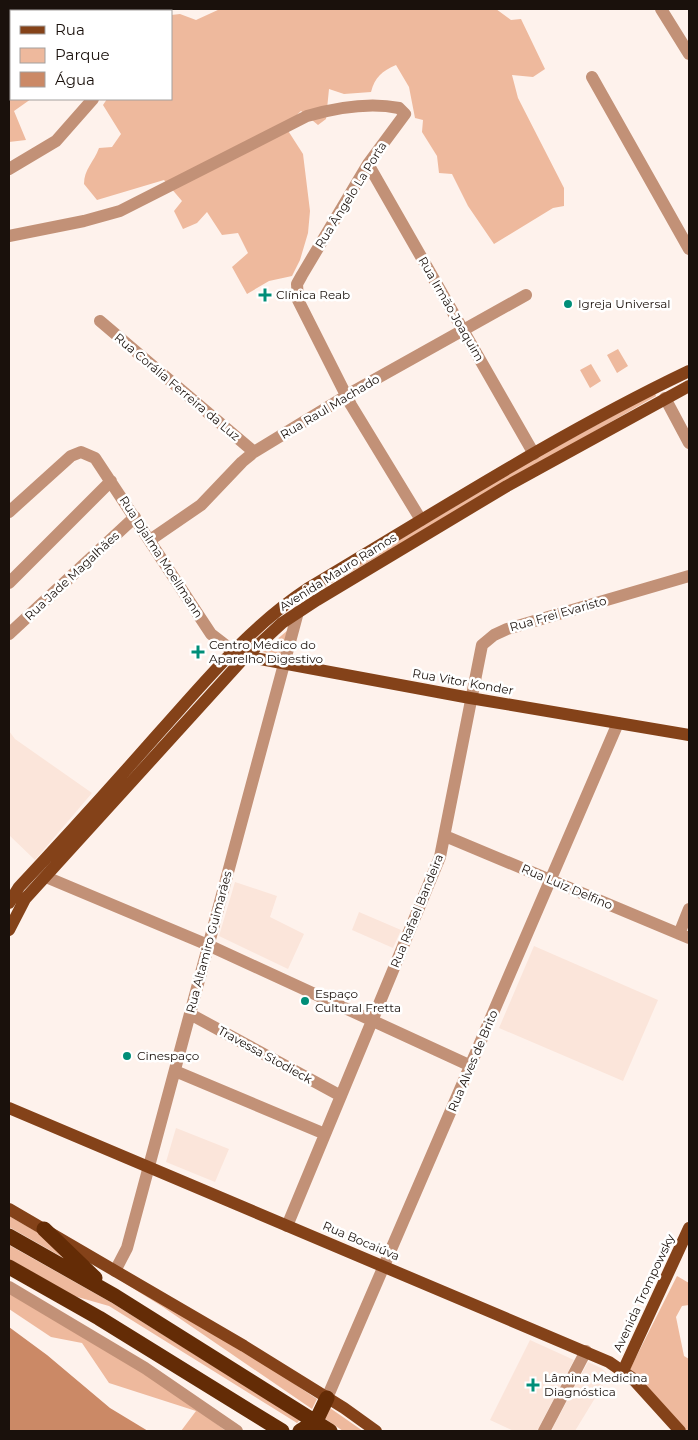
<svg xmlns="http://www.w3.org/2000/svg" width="698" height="1440" viewBox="0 0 698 1440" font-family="Montserrat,sans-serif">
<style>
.built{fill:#fbe5da}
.green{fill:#eeb99d}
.water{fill:#cb8966}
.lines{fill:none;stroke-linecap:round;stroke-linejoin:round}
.minor{stroke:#c29177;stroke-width:12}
.major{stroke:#844219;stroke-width:12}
.highway{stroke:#642c06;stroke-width:15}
.poi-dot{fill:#008e78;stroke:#fff;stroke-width:2}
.labels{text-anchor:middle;stroke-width:5;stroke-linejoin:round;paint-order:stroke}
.street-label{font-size:12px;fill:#1a110c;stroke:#fff}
.poi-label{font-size:12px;fill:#1a110c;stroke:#fff;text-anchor:start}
</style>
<rect width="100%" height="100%" fill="#fef2ec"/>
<path class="built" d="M 9,731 L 15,739 L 92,793 L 35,860 L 9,835 Z
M 235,882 L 277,896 L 270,917 L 304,934 L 288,969 L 219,936 Z
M 359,912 L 401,930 L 393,948 L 352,930 Z
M 534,946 L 658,1000 L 623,1081 L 499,1028 Z
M 176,1128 L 229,1149 L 215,1182 L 166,1162 Z
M 530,1340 L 574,1360 L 537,1431 L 514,1431 L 490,1420 Z
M 588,1362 L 601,1368 L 609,1375 L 575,1431 L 555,1431 L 552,1429 Z"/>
<path class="green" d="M 220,9 L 496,9 L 511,20 L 521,19 L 545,69 L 533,77 L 512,75 L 518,98 L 564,188 L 564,206 L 553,208 L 494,244 L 468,206 L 452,174 L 439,173 L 437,156 L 422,132 L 423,120 L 415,118 L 409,87 L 396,65 C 382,71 375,77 371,92 L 344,94 L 329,89 L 326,119 L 318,125 L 301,111 L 285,126 L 303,154 L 310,211 L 308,233 L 300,260 L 292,276 L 269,281 L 247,294 L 232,267 L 248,253 L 238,233 L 222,235 L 207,212 L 197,223 L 183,229 L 174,211 L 182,201 L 164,180 L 97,200 L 84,184 C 84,169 94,162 99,148 L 112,147 L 121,134 L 103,105 L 107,99 L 171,99 L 171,15 L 180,14 L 196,20 Z
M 9,15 L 11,23 L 11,99 L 31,99 L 14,111 L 26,140 L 9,142 Z
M 618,349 L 628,366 L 617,373 L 607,355 Z
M 591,364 L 601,381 L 590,388 L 580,370 Z
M 655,393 L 656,396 L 311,595 L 281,614 L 244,650 L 242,649 L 279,612 L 536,458 Z
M 288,630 L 282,655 L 262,652 Z
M 9,1216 L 58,1244 L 85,1270 L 9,1227 Z
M 9,1245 L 112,1303 L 300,1420 L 297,1423 L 109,1306 L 74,1296 L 9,1259 Z
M 677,1276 L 689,1283 L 689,1305 L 682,1306 L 676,1317 L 684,1356 L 689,1359 L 689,1431 L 687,1431 L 630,1369 Z
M 122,1279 L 242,1349 L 317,1399 L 312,1409 L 163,1307 L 126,1284 Z
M 9,1292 C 83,1335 158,1378 226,1431 L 181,1431 L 196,1411 L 109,1383 L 82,1343 L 51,1337 L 9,1309 Z
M 330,1408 L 363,1431 L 343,1431 L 324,1418 Z"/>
<path class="water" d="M 9,1327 L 47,1355 L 110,1408 L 148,1431 L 9,1431 Z"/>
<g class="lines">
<path class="minor" d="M 28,9 L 29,11
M 661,9 L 689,54
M 592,77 L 689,249
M 368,164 L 534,454
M 9,169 L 56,141 L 93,99
M 9,236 L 84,221 L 120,211 L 307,116 C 335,108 370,102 399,108 L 405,114 L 368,164 L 302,275 L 297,284 L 298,300 L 351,405 L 421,520
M 100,321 L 254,452
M 665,398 L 689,443
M 9,512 L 71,456 L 81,452 L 95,458 L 211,634 L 233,651
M 150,540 L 201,505 L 242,462 L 254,452 L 356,390 L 526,295
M 9,583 L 111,481
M 9,634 L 135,517
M 445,836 L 689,938
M 46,877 L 208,945 L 471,1066
M 679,934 L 689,909
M 190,1014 L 341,1096
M 175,1071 L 325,1134
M 287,1226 L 440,857 L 482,645 L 494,635 L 507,629 L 689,576
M 115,1271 L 127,1248 L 298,612
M 9,1287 L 145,1368 L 237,1431
M 327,1398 L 618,723
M 544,1431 L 586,1351"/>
<path class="major" d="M 239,655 L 470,698 L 689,735
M 9,903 L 19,887 C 66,837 112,786 157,735 C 204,683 248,628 307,589 C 433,514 557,434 689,371
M 9,930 L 25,899 L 244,658 L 282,623 L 317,600 L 507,486 L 689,386
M 9,1108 L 609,1362 L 632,1378 L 680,1431
M 9,1209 L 244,1346 L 344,1408 L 376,1431
M 623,1371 L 689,1228"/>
<path class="highway" d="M 44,1229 L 95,1278
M 9,1236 L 115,1296 L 330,1431
M 9,1267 L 99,1318 L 282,1431
M 300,1431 L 316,1421 L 327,1398"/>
</g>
<g class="poi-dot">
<path d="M262.5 287.5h5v5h5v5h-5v5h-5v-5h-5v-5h5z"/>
<circle cx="568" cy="304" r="5"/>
<path d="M195.5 644.5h5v5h5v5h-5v5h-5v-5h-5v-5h5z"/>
<circle cx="305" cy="1001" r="5"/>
<circle cx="127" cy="1056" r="5"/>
<path d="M530.5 1377.5h5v5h5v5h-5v5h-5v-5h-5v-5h5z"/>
</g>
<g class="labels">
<g class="street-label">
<text transform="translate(351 195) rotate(-58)" y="4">Rua Ângelo La Porta</text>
<text transform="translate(451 309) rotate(60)" y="4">Rua Irmão Joaquim</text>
<text transform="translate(177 387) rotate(40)" y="4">Rua Corália Ferreira da Luz</text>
<text transform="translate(330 407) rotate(-31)" y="4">Rua Raul Machado</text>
<text transform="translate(161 557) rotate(57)" y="4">Rua Djalma Moellmann</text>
<text transform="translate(338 572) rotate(-32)" y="4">Avenida Mauro Ramos</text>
<text transform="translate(72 576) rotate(-43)" y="4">Rua Jade Magalhães</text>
<text transform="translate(558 614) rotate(-16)" y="4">Rua Frei Evaristo</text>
<text transform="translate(463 682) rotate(10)" y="4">Rua Vitor Konder</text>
<text transform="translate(567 887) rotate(23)" y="4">Rua Luiz Delfino</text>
<text transform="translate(417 911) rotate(-68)" y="4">Rua Rafael Bandeira</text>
<text transform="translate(209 942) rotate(-75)" y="4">Rua Altamiro Guimarães</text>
<text transform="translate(265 1055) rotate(29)" y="4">Travessa Stodieck</text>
<text transform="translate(473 1061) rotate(-67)" y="4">Rua Alves de Brito</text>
<text transform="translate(361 1241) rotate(23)" y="4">Rua Bocaiúva</text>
<text transform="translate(644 1293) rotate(-65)" y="4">Avenida Trompowsky</text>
</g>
<g class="poi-label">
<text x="276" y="299">Clínica Reab</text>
<text x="578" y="308">Igreja Universal</text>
<text x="209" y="649">Centro Médico do<tspan x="209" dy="14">Aparelho Digestivo</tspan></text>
<text x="315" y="998">Espaço<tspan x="315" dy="14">Cultural Fretta</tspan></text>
<text x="137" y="1060">Cinespaço</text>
<text x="544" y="1382">Lâmina Medicina<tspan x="544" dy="14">Diagnóstica</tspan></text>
</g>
</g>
<rect width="698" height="1440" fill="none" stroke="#1a110c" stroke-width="20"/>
<rect x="10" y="10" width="162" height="90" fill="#ffffff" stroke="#a3a09e"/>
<rect x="20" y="26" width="25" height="8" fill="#844219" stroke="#a3a09e"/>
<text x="55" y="35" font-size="15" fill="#1a110c">Rua</text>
<rect x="20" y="48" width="25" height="15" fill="#eeb99d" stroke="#a3a09e"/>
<text x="55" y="60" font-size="15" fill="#1a110c">Parque</text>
<rect x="20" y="72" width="25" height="15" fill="#cb8966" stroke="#a3a09e"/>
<text x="55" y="85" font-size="15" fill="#1a110c">Água</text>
</svg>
